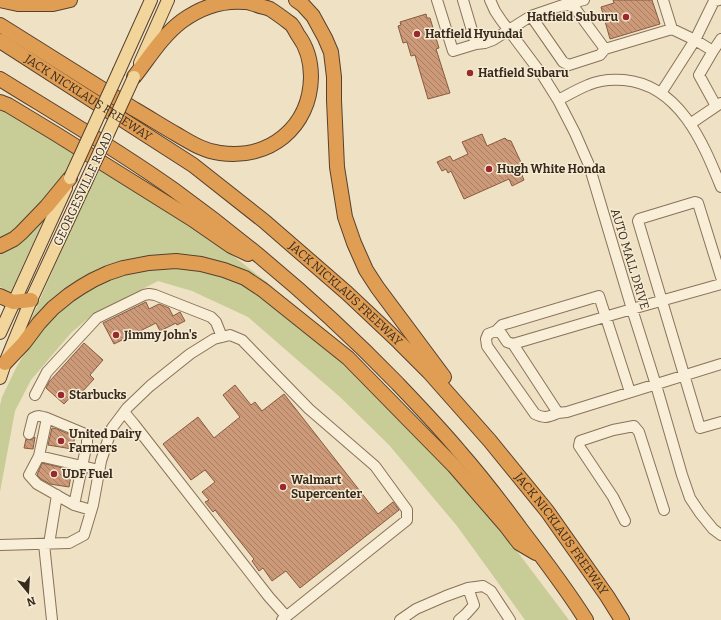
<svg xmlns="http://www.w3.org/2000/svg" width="721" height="620" viewBox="0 0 721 620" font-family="Bitter,serif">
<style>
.green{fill:#c8cd97}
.building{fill:url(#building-back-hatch);stroke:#895b3f}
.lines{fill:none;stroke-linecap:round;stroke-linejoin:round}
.minor-casing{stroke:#89725a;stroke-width:12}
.major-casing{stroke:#57402e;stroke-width:14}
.highway-casing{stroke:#57402e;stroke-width:16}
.minor{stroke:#f9eed7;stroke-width:10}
.major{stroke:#f2d59b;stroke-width:12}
.highway{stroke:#df9e53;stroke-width:14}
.major-bridge-casing{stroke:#57402e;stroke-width:14;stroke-linecap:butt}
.major-bridge{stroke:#f2d59b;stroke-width:12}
.poi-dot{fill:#99292c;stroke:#f6ebd3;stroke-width:1.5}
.labels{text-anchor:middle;stroke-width:3;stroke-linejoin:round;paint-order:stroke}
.poi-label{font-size:12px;font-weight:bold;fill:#392a1e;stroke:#f6ebd3;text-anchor:start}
.street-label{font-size:12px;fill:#392a1e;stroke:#f6ebd3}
</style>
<defs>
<pattern id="building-back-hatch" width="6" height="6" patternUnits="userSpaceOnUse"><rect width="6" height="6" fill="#cd9a79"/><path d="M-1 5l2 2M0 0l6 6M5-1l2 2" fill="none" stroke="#a77e63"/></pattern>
</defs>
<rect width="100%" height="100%" fill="#efe1c3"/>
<path class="green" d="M 0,106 L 76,152 L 64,176 L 30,219 L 0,241 Z
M 100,168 L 203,232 L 274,288 L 211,263 L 111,268 L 32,325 L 29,324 L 88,191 Z
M 45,217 L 11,292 L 0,287 L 0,250 Z
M 179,265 L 205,269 L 256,290 L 331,350 L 473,493 L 569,620 L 525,620 L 457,526 L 389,445 L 340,397 L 248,317 L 192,291 L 158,281 L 92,315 L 71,333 L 31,380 L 15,411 L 0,492 L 0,405 L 2,397 L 17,366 L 33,340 L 46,324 L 81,292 L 120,274 Z"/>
<path class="building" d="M 613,0 L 652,0 L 660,24 L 610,39 L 601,7 L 614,3 Z
M 426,14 L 427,18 L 430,18 L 439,48 L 436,49 L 450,93 L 428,99 L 415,55 L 411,56 L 407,42 L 403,43 L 398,26 L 401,25 L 400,22 Z
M 482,134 L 487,146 L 505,138 L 507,140 L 511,141 L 525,171 L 521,173 L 524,180 L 512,186 L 509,179 L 464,199 L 451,171 L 448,173 L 446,169 L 442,171 L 437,162 L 450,156 L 453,161 L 468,154 L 462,142 Z
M 146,302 L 149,309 L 159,304 L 169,308 L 173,316 L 180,312 L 185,321 L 177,325 L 176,323 L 160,331 L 156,323 L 114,344 L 103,323 Z
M 84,343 L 103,360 L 90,375 L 94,379 L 82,392 L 78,389 L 64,404 L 46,388 L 49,382 Z
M 235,385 L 251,405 L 255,402 L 262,411 L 284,394 L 378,514 L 393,502 L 399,510 L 300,588 L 286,571 L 272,581 L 263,568 L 259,571 L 252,561 L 254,559 L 215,510 L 213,512 L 205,502 L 209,500 L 202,492 L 215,482 L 205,470 L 191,480 L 163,444 L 198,417 L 214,438 L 240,417 L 223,395 Z
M 52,428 L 57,429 L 75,437 L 72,449 L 48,445 Z
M 35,437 L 33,449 L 24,448 L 26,439 L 31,440 Z
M 42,463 L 72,470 L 69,487 L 50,484 L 41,479 L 37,475 Z"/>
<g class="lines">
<defs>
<path id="minor" d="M 437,0 L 453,51 L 476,44 L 485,43 L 493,40 L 531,16
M 463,0 L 476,44
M 490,0 L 495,11 L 501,20 L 543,76 L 558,100 L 575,133 L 589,165 L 632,309 L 656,385 L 682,475 L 690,498 L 700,513 L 713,529 L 721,535
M 663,0 L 672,29
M 566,4 L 584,0
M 605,49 L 574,7 L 566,4 L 531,16 L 563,62 L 569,65 L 600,55 L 605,49 L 672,29 L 695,40 L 713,51 L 721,39
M 713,51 L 699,75 L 716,106
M 661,93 L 695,40 L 714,1 L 719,0
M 558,100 C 568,95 578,89 588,85 C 599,80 612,79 624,80 C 679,85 703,142 721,187
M 690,124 L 721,103
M 721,277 L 698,203 L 695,202 L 639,219 L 638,221 L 700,428 L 721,422
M 721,284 L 632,309 L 513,344 L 558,413 L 567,412 L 721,364
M 496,331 L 502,325 L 599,296 L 630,392
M 513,344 L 507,342 L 501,333 L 496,331 L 488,334 L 486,339 L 487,346 L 535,414 C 545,419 548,417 558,413
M 35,395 L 47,372 L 97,318 L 144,295 L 149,294 L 155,295 L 211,317 L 216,322 L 222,337
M 124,412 L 134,424 L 269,597 L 286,616
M 29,434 L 33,418 C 38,415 41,416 47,418
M 39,456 L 29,475 L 37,484 L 74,505
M 91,510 L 74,505 L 87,443 L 87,437 L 83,433 L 47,418 L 39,456 L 99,470
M 625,521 L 613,497 L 579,446 L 580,441 L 613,430 L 634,426 L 639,432 L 664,510
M 44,544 L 52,620
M 49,544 L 57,495
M 0,545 L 69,543 L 84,535 L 93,505 L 101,461 L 112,428 L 127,408 L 150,386 L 190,354 L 214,339 L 230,335 L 242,340 L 309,409 L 375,466 L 407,510 L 407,520 L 282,620
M 400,620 L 416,609 L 446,596 L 468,588 L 483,586 L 491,591 L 510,620
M 459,620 L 466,614 L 474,605 L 468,588"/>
<path id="major" d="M 140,63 L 168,0
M 119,71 L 151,0
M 0,333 L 66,188
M 0,378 L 5,363 L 31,300 L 84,186"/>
<g id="highway">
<path d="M 0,0 L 18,4 L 53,4 L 70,0"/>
<path d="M 296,0 L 303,5 L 313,16 L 325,38 L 331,52 L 334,77 L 334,100 L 337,167 L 345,217 L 354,243 L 366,270 L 377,287 L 444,377"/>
<path d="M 0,25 C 45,53 90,81 134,109 C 148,117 162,126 176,134 C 190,142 203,151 220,153 C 269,160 310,128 311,77 C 311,62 307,47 298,35 C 296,32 294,27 291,24 C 287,21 275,12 270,9 C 266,7 261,7 257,5 C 253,4 249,2 245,2 C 222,0 200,8 182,21 C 162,36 149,58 134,77"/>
<path id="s1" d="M 0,41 L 193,165 L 264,221 L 347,293 L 399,342 L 429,372 L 490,441 L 547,511 L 607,596 L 622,620"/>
<path d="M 0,79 C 58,115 118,150 174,190 C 254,248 328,312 397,383 C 418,405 440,428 460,452 C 481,476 501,502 520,528 C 543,558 566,588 586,620"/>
<path d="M 0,102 L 8,105 L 56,134 L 192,219 L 231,246 L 248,254"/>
<path d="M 0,246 L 14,239 L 21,233 L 47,206 L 70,178"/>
<path d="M 0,296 L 13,302 L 31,300"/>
<path d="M 5,363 L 24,343 L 39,323 L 53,308 L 69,295 L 81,287 L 93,280 L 108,273 L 123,268 L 149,263 L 176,261 L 201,264 L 224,270 L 245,278 L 263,290 L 348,358 L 454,466 L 506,526 L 519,543 L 536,553"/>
</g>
</defs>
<use href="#minor" class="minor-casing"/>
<use href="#major" class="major-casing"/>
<use href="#highway" class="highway-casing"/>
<use href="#minor" class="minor"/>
<use href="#major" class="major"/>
<use href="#highway" class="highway"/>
<defs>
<path id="major-bridge" d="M 70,178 L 119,71
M 84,186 L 134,77"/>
</defs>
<use href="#major-bridge" class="major-bridge-casing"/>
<use href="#major-bridge" class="major-bridge"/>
</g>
<g class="poi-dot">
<circle cx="626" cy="17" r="4"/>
<circle cx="417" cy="34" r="4"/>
<circle cx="470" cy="73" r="4"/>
<circle cx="489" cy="169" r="4"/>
<circle cx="116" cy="335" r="4"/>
<circle cx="61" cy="395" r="4"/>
<circle cx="61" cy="441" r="4"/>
<circle cx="54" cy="474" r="4"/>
<circle cx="283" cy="487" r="4"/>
</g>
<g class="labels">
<g class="poi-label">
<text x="618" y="21" text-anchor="end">Hatfield Suburu</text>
<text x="425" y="38">Hatfield Hyundai</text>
<text x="478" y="77">Hatfield Subaru</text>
<text x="497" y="173">Hugh White Honda</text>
<text x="124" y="339">Jimmy John's</text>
<text x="69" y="399">Starbucks</text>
<text x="69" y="438">United Dairy<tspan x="69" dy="14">Farmers</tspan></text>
<text x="62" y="478">UDF Fuel</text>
<text x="291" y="484">Walmart<tspan x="291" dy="14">Supercenter</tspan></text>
</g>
<g class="street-label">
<text dy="4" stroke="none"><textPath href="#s1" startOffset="105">JACK NICKLAUS FREEWAY</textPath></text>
<text transform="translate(83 189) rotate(-65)" y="4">GEORGESVILLE ROAD</text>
<text transform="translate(630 259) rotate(73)" y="4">AUTO MALL DRIVE</text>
<text dy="4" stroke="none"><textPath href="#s1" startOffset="429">JACK NICKLAUS FREEWAY</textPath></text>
<text dy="4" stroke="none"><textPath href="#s1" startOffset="753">JACK NICKLAUS FREEWAY</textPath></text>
</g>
</g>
<g transform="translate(28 592) rotate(162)" stroke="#f6ebd3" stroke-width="3" paint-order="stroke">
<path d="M0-3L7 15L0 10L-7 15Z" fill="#392a1e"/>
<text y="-6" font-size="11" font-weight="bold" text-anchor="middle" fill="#392a1e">N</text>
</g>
</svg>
